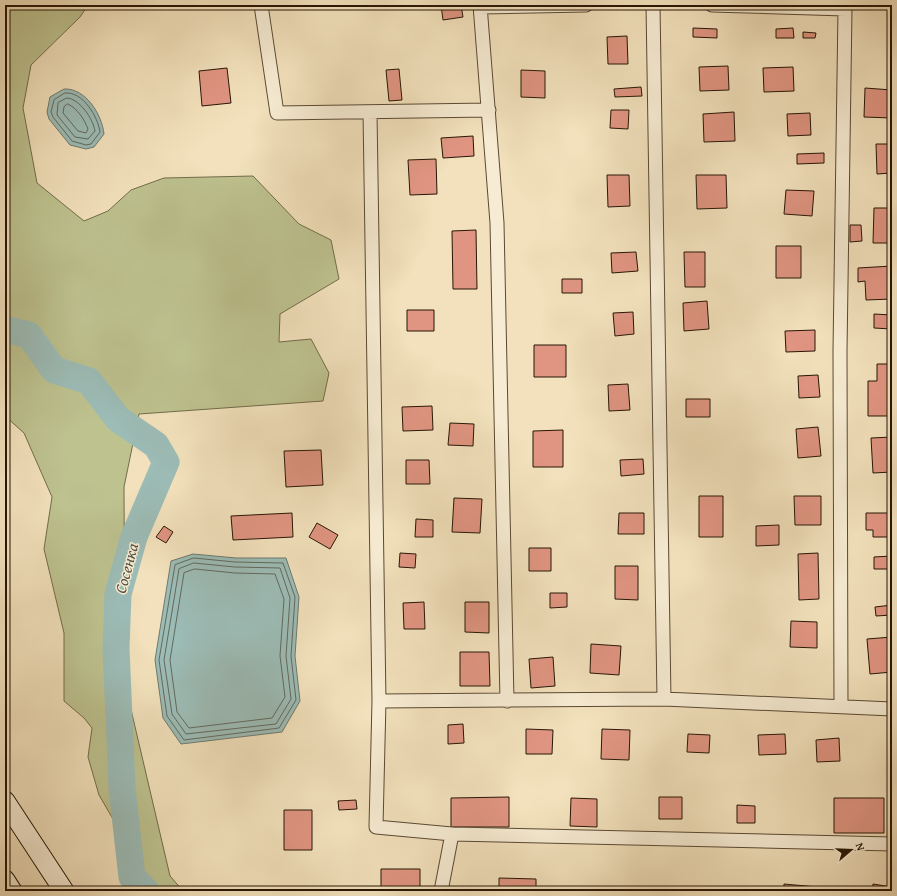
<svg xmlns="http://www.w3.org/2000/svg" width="897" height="896" viewBox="0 0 897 896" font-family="'Gentium Book Plus',serif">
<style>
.green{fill:#bdc28f;stroke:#726c4a}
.water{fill:#9cbcb6;stroke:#6d7a6f}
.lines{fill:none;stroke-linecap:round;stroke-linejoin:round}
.shore{stroke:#62695e;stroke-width:1}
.river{stroke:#9cbcb6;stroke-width:27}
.building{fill:#e09582;stroke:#271605}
.street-casing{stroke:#5a4933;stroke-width:15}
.secondary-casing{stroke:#271605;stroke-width:21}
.street{stroke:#f7ecd3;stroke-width:13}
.secondary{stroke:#f7ecd3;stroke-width:19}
.labels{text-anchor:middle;stroke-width:3;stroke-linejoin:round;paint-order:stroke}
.water-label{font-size:16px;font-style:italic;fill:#505043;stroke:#f7ecd3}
</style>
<rect width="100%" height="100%" fill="#f2e1bc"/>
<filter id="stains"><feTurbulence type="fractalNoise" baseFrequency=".005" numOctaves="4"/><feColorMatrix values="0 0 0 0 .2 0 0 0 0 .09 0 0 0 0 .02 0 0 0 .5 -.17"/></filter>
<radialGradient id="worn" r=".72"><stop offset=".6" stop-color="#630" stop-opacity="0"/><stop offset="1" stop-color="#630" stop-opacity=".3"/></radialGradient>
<path class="green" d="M 5,5 L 88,5 L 80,17 L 31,65 L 23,108 L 37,183 L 84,221 L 108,211 L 131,190 L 164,178 L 253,176 L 299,224 L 331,240 L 339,279 L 280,314 L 279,342 L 311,339 L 329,373 L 323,401 L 139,414 L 124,487 L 125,684 L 170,876 L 183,891 L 155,891 L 99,795 L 88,757 L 92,728 L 84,718 L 64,701 L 64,633 L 44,549 L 52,497 L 24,433 L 5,416 Z"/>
<path class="water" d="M 64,89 C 86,88 102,115 104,134 L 94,147 L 86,149 L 70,145 L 49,119 L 47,112 L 50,97 Z
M 193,554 L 236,558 L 286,558 L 299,597 L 295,656 L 300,701 L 282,732 L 181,744 L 163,718 L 155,660 L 171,561 Z"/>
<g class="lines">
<path class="shore" d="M 65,93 C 83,91 98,117 100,132 L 91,144 L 86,145 L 72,141 L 53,117 L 51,112 L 54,100 Z
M 67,98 C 80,99 93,119 95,131 L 88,139 L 75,137 L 57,115 L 58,103 Z
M 68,104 C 78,109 84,119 88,129 L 86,133 L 78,131 L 63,113 L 64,107 Z
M 194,558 L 235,562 L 283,563 L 295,597 L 291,656 L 296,700 L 279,728 L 184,740 L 167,716 L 159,660 L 175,565 Z
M 194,563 L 235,567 L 280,568 L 290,598 L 286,656 L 291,699 L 276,724 L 186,734 L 172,714 L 164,660 L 179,569 Z
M 195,569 L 235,573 L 275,574 L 284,599 L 280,656 L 285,697 L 272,718 L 189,728 L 177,712 L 170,660 L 184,573 Z"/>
<path class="river" d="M 5,329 L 29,335 L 54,370 L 89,381 L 118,419 L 156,445 L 166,462 L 134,537 L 118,594 L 116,648 L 122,788 L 132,877 L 146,891"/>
</g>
<path class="building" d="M 441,5 L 461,5 L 463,17 L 443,20 Z
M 693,28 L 717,29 L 717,38 L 693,37 Z
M 793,28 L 794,38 L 776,38 L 776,29 Z
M 803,32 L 816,33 L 815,38 L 803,38 Z
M 627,36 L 628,64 L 608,64 L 607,37 Z
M 728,66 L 729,90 L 700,91 L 699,67 Z
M 793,67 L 794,91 L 764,92 L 763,68 Z
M 227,68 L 231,103 L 202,106 L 199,71 Z
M 399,69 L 402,100 L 389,101 L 386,70 Z
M 521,70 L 545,71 L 545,98 L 521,97 Z
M 641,87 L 642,96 L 615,97 L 614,89 Z
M 865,88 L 892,90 L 892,118 L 864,117 Z
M 611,110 L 629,110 L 628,129 L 610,128 Z
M 734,112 L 735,141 L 704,142 L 703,114 Z
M 810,113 L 811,135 L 788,136 L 787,114 Z
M 473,136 L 474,156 L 443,158 L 441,138 Z
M 876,144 L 892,144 L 892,173 L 877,174 Z
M 824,153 L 824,163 L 797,164 L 797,154 Z
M 436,159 L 437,194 L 410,195 L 408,160 Z
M 607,175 L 629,175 L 630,206 L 608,207 Z
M 696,175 L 726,175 L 727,208 L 697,209 Z
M 786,190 L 814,191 L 812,216 L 784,214 Z
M 874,208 L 892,208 L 892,243 L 873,243 Z
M 850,225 L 861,225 L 862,241 L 850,242 Z
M 476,230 L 477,289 L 453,289 L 452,231 Z
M 776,246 L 801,246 L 801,278 L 776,278 Z
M 636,252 L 638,271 L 612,273 L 611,253 Z
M 684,252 L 705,252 L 705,287 L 685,287 Z
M 892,266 L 892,299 L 866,300 L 865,281 L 858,282 L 858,268 Z
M 562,279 L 582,279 L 582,293 L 562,293 Z
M 707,301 L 709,329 L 684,331 L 683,303 Z
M 407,310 L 434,310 L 434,331 L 407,331 Z
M 633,312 L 634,334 L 615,336 L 613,313 Z
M 874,314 L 892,315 L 892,329 L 874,328 Z
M 815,330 L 815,351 L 786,352 L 785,331 Z
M 534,345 L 566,345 L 566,377 L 534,377 Z
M 877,364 L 892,364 L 892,416 L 868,416 L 868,381 L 877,381 Z
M 818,375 L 820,397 L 799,398 L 798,376 Z
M 628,384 L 630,410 L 609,411 L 608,385 Z
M 686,399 L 710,399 L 710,417 L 686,417 Z
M 432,406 L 433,430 L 403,431 L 402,407 Z
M 450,423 L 474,424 L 473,446 L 448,445 Z
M 818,427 L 821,456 L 798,458 L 796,429 Z
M 563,430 L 563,467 L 533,467 L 533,431 Z
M 892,437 L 892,472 L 873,473 L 871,438 Z
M 321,450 L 323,485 L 286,487 L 284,451 Z
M 643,459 L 644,474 L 621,476 L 620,460 Z
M 406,460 L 429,460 L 430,484 L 406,484 Z
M 699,496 L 723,496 L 723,537 L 699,537 Z
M 794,496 L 821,496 L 821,525 L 795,525 Z
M 454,498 L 482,499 L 480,533 L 452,532 Z
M 292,513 L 293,537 L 233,540 L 231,516 Z
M 619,513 L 644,513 L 644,534 L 618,534 Z
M 866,513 L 892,513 L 892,537 L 873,537 L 873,530 L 866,530 Z
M 416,519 L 433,520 L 433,537 L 415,537 Z
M 317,523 L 338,535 L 330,549 L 309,537 Z
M 779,525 L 779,545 L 756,546 L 756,526 Z
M 164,526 L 173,532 L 166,543 L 156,537 Z
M 529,548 L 551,548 L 551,571 L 529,571 Z
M 400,553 L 416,554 L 415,568 L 399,567 Z
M 818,553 L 819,599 L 799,600 L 798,554 Z
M 892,556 L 892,569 L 874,569 L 874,557 Z
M 615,566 L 638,566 L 638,600 L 615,599 Z
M 550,593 L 567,593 L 567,607 L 550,608 Z
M 424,602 L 425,629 L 404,629 L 403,603 Z
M 465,602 L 489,602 L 489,633 L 465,632 Z
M 892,605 L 892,615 L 876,616 L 875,607 Z
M 791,621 L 817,622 L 817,648 L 790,647 Z
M 892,637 L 892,672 L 870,674 L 867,639 Z
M 591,644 L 621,646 L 619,675 L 590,673 Z
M 460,652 L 489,652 L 490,686 L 460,686 Z
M 553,657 L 555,686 L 531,688 L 529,659 Z
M 463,724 L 464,743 L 448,744 L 448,725 Z
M 526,729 L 553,730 L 552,754 L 526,754 Z
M 602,729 L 630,730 L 629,760 L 601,759 Z
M 688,734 L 710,735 L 709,753 L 687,752 Z
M 785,734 L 786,754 L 759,755 L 758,735 Z
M 839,738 L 840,761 L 817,762 L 816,740 Z
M 509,797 L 509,827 L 451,827 L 451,798 Z
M 659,797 L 682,797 L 682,819 L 659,819 Z
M 571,798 L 597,799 L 597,827 L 570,826 Z
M 834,798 L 884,798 L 884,833 L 834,833 Z
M 356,800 L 357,809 L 339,810 L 338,801 Z
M 737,805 L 755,806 L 755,823 L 737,823 Z
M 284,810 L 312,810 L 312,850 L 284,850 Z
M 381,869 L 420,869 L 420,891 L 381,891 Z
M 499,878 L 536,879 L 536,891 L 499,891 Z
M 784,884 L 828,888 L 828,891 L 784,891 Z
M 873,884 L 892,887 L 892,891 L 872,891 Z"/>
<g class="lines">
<defs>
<path id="street" d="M 261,5 L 277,113 L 489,110
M 480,5 L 497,223 L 507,701
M 653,5 L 664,699
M 712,5 L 845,9 L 840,351 L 841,706
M 480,7 L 586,5
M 370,112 L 379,701 L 376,827 L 452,834 L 892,844
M 379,701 L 664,699 L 892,709
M 441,891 L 452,834"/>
<path id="secondary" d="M 5,801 L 64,891
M 5,880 L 12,891"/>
</defs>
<use href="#street" class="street-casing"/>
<use href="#secondary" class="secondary-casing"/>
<use href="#street" class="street"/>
<use href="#secondary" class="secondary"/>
</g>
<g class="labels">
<g class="water-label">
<text transform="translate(126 568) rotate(-75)" y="6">Сосенка</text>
</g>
</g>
<rect width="897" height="896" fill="none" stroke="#f2e1bc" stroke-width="20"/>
<rect x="6" y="6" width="885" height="884" fill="none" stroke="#271605" stroke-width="2"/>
<rect x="10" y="10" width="877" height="876" fill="none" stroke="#271605"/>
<g transform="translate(851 850) rotate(71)" stroke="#f7ecd3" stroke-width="3" paint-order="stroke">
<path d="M0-3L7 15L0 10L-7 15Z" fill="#271605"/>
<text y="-6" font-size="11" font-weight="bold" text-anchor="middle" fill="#271605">N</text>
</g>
<rect width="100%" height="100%" filter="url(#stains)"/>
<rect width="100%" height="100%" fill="url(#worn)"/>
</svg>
